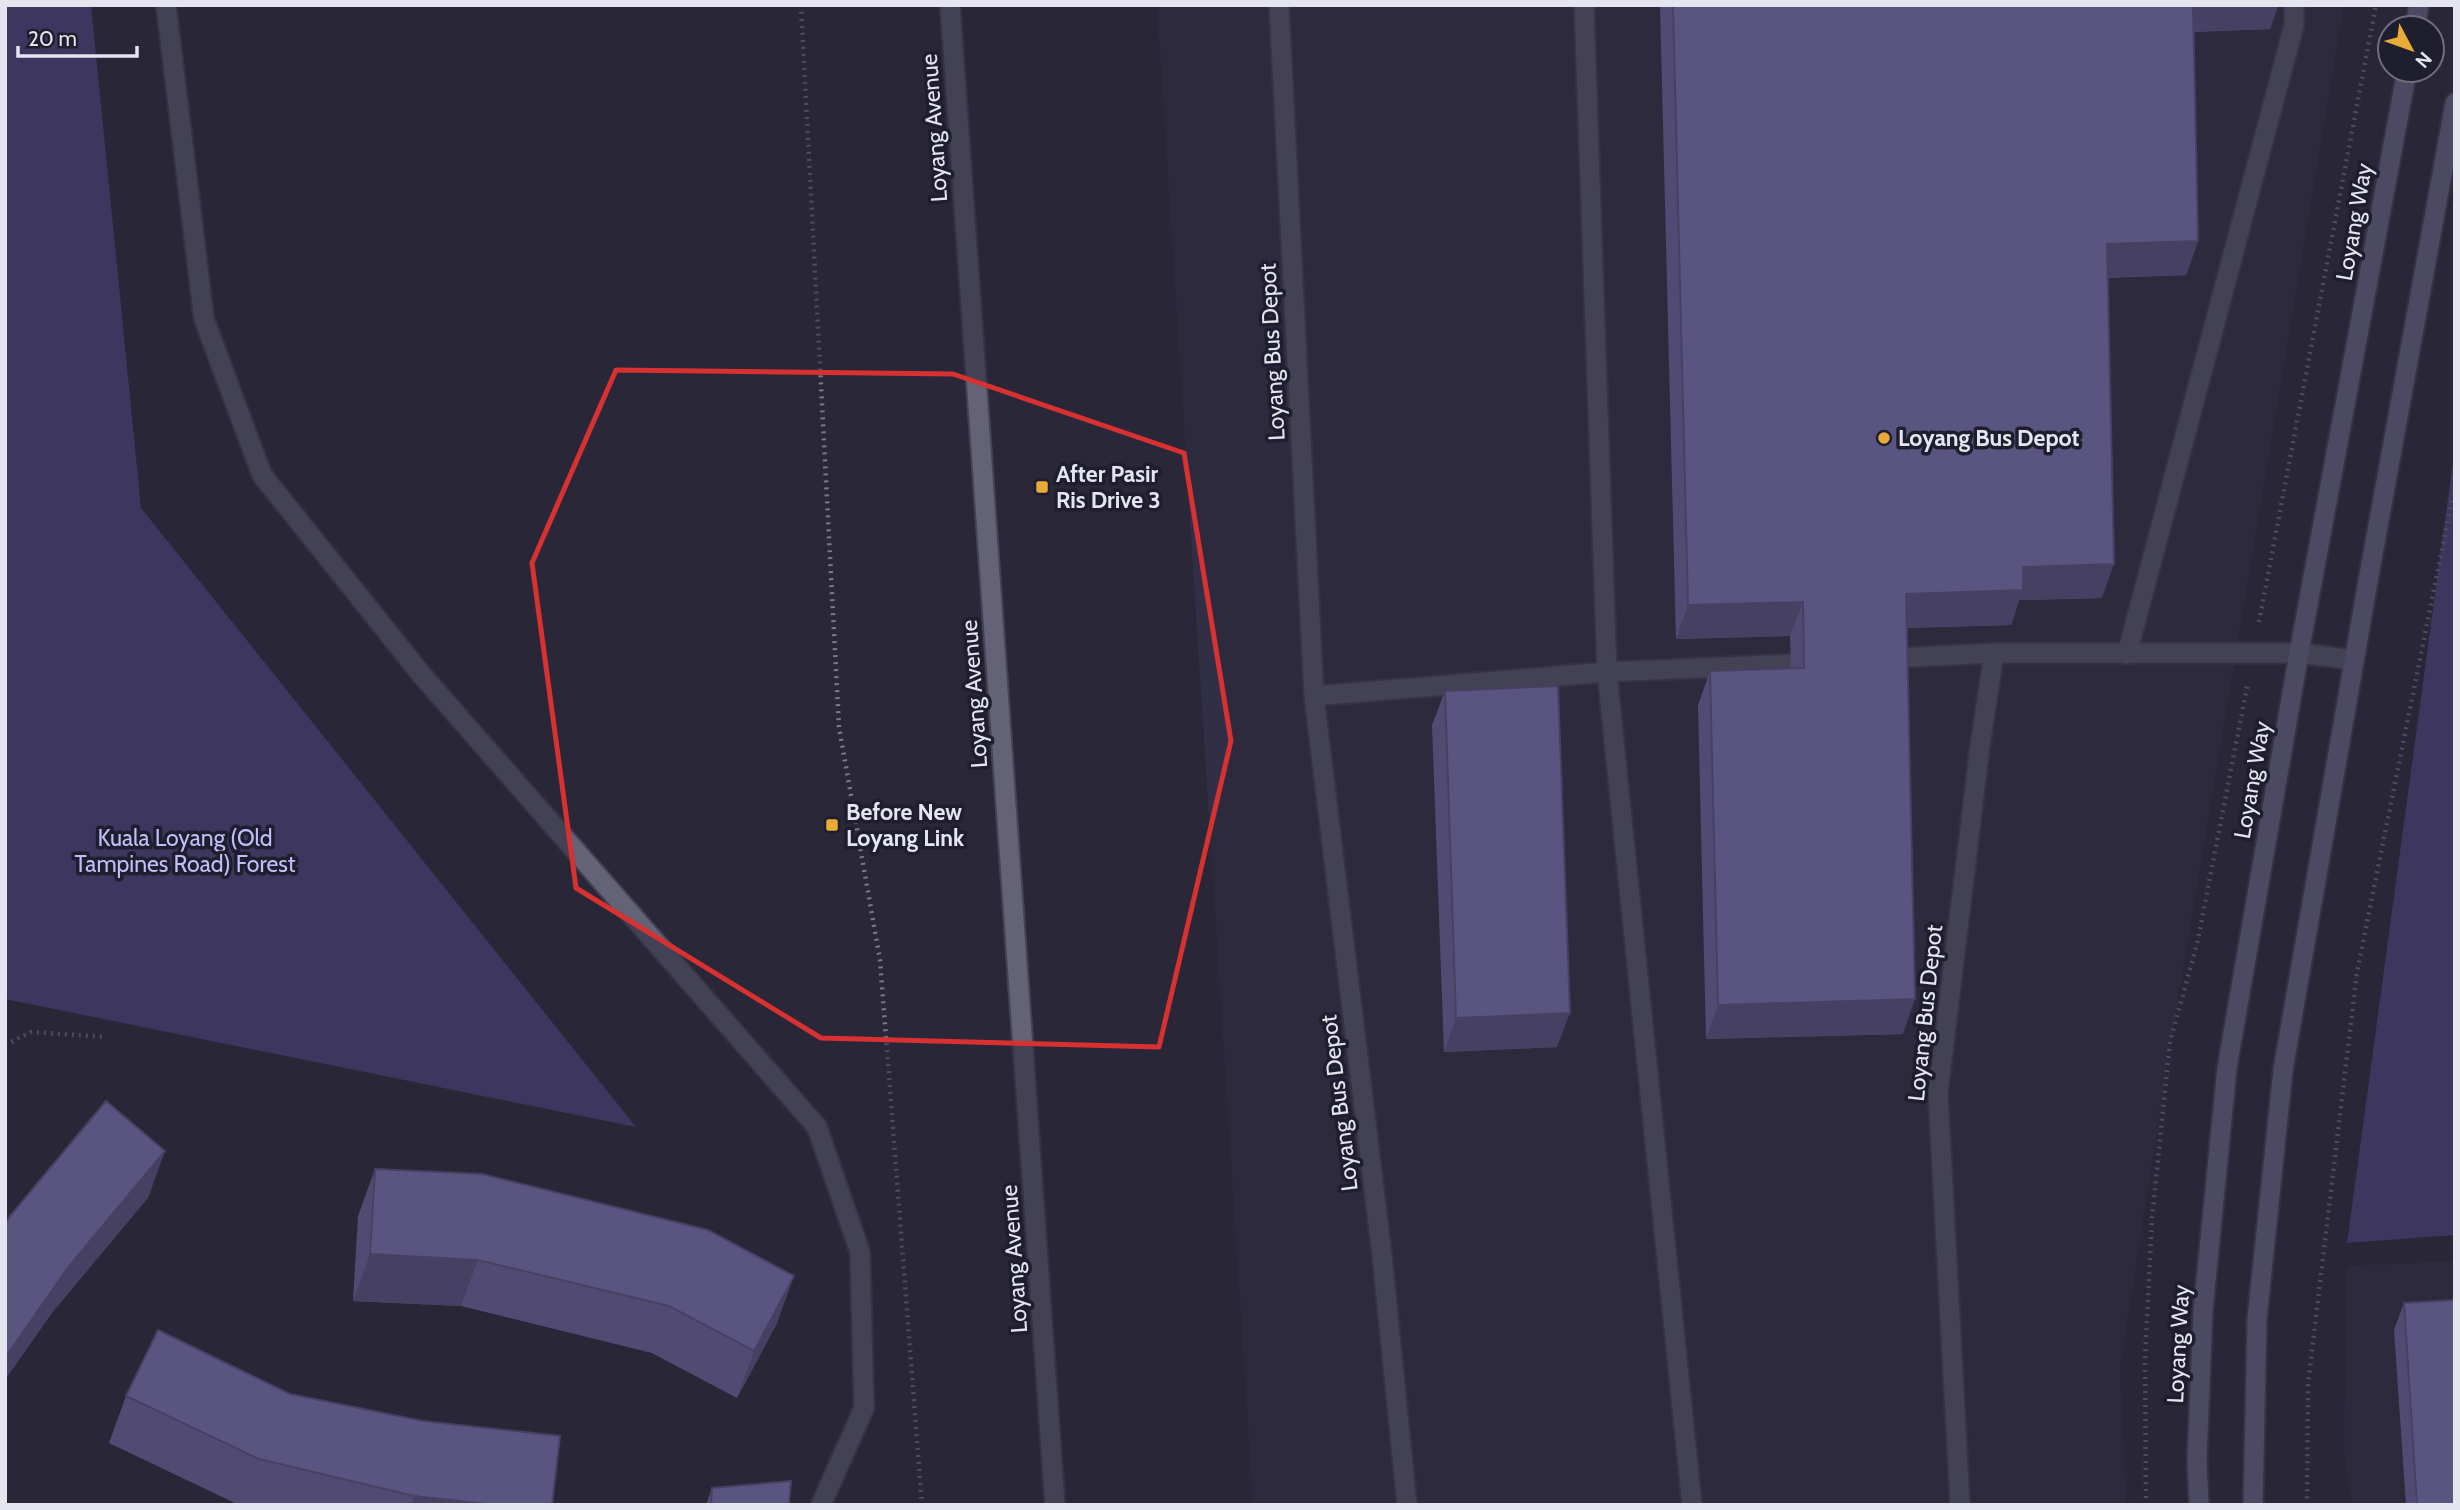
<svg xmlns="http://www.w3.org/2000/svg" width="2460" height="1510" viewBox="0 0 2460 1510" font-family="Cabin,sans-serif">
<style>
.built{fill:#312f46}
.forest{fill:#54498d}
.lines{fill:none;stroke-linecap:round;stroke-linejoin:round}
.service-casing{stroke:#444351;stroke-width:23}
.tertiary-casing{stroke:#444351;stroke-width:23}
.secondary-casing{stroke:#444351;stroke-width:23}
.path{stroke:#7a7987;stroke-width:4.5;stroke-dasharray:2 5;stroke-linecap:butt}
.service{stroke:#636276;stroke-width:19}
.tertiary{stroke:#636276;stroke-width:19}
.secondary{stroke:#777498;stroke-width:19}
.wall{fill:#8079ba}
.shaded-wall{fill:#686397}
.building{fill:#958dd8;stroke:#686397;stroke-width:2}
.marked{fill:none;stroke:#d73132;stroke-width:5;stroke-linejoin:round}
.poi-dot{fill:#e9ab38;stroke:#1f1e2e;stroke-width:2.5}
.labels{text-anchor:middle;stroke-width:7;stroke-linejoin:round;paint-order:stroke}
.street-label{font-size:23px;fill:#e5e5f0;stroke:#1f1e2e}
.poi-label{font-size:23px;font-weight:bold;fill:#e5e5f0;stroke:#1f1e2e;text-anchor:start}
.park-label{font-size:23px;fill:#c2bdf9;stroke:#1f1e2e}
</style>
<rect width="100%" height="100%" fill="#292738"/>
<path class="built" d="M 1157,5 L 2344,5 L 2168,1060 L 2120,1369 L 2126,1505 L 1253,1505 Z
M 2455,1261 L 2455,1505 L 2352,1505 L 2344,1453 L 2347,1266 Z"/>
<path class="forest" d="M 5,5 L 91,5 L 141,508 L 636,1127 L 5,999 Z
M 2455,447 L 2455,1235 L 2347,1243 Z"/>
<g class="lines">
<defs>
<path id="service" d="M 166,5 L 204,319 L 262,475 L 421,674 L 817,1127 L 860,1252 L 864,1408 L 821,1505
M 1279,5 L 1314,696 L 1382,1255 L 1407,1505
M 1584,5 L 1607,672 L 1692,1505
M 2127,654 L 2294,25 L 2294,5
M 1894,658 L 1994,653 L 2299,653 L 2354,660
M 1314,696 L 1607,672 L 1791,664
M 1960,1505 L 1938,1093 L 1980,746 L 1994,653"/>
<path id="tertiary" d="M 950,5 L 1055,1505"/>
<path id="secondary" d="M 2415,28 L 2419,5
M 2199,1505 L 2197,1460 L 2203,1311 L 2227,1068 L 2299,653 L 2407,70
M 2253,1505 L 2257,1319 L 2283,1070 L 2368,581 L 2455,103"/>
</defs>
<use href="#service" class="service-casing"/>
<use href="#tertiary" class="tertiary-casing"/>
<use href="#secondary" class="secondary-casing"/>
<path class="path" d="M 801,5 L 839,727 L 880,960 L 922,1505
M 2259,622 L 2376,5
M 5,1045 L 31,1032 L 106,1037
M 2146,1505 L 2145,1360 L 2152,1218 L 2170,1042 L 2197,944 L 2248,682
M 2309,1505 L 2307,1499 L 2308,1384 L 2357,972 L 2455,485"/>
<use href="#service" class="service"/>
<use href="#tertiary" class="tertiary"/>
<use href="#secondary" class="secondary"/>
</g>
<path class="wall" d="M 1660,5 L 2278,5 L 2270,29 L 2193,32 L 2198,241 L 2186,275 L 2107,278 L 2102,598 L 2019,600 L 2011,625 L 1906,628 L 1903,1034 L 1706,1039 L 1698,705 L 1710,671 L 1791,668 L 1790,636 L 1676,639 Z
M 1445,691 L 1557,1047 L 1444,1052 L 1432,725 Z
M 375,1169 L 777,1323 L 737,1398 L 652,1353 L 461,1306 L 353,1301 L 358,1216 Z
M 2404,1303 L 2455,1505 L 2406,1505 L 2394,1330 Z
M 290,1394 L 552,1505 L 239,1505 L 109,1443 L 126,1396 Z
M 712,1488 L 789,1505 L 706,1505 Z"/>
<path class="shaded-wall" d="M 2190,5 L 2278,5 L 2270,29 L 2180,32 Z
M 2198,241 L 2186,275 L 2094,278 L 2107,244 Z
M 2114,564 L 2102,598 L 2019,600 L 2011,625 L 1893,628 L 1906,594 L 2023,567 Z
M 1803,602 L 1790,636 L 1676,639 L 1688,605 Z
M 1915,999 L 1903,1034 L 1706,1039 L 1718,1005 Z
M 1570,1013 L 1557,1047 L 1444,1052 L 1456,1018 Z
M 165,1151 L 148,1198 L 52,1313 L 5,1380 L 5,1358 L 69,1266 Z
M 370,1254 L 478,1260 L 461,1306 L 353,1301 Z
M 794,1276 L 777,1323 L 737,1398 L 754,1351 Z
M 414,1496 L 496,1505 L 411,1505 Z"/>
<path class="building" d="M 1673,5 L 2193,5 L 2198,241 L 2107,244 L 2114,564 L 2023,567 L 2023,590 L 1906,594 L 1915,999 L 1718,1005 L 1710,671 L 1804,668 L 1803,602 L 1688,605 Z
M 1558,686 L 1570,1013 L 1456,1018 L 1445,691 Z
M 106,1101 L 165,1151 L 69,1266 L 5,1358 L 5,1224 L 10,1216 Z
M 375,1169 L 482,1174 L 708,1230 L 794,1276 L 754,1351 L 669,1306 L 478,1260 L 370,1254 Z
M 2455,1300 L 2455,1505 L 2417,1505 L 2404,1303 Z
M 158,1330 L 290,1394 L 423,1421 L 560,1436 L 552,1505 L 496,1505 L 414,1496 L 259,1459 L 126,1396 Z
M 791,1481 L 789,1505 L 711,1505 L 712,1488 Z"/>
<path d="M0 0H2460V1510H0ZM 616,370 L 953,374 L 1184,453 L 1231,741 L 1159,1047 L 821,1038 L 576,888 L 532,563 Z" fill="#292738" fill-opacity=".55" fill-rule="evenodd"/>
<path class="marked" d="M 616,370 L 953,374 L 1184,453 L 1231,741 L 1159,1047 L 821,1038 L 576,888 L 532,563 Z"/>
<g class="poi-dot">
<circle cx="1884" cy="438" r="7"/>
<rect x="1035" y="480" width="14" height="14" rx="3.5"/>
<rect x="825" y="818" width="14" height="14" rx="3.5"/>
</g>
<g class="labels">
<g class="street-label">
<text transform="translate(934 128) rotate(-94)" y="8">Loyang Avenue</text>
<text transform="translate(2354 222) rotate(-80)" y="8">Loyang Way</text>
<text transform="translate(1272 352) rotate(-93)" y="8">Loyang Bus Depot</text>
<text transform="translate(974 694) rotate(-94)" y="8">Loyang Avenue</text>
<text transform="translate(2252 780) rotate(-80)" y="8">Loyang Way</text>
<text transform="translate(1925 1013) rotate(-84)" y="8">Loyang Bus Depot</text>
<text transform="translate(1339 1103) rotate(-97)" y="8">Loyang Bus Depot</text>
<text transform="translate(1014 1259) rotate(-94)" y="8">Loyang Avenue</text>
<text transform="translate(2178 1344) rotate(-87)" y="8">Loyang Way</text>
</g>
<g class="poi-label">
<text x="1898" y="446">Loyang Bus Depot</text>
<text x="1056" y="482">After Pasir<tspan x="1056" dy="26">Ris Drive 3</tspan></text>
<text x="846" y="820">Before New<tspan x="846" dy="26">Loyang Link</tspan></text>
</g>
<g class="park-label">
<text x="185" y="846">Kuala Loyang (Old<tspan x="185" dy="26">Tampines Road) Forest</tspan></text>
</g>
</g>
<rect width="2460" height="1510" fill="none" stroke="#e5e5f0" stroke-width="14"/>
<g transform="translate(2411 49) rotate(131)"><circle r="33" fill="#1f1e2e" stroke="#6e6e7c" stroke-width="2"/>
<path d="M0-5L12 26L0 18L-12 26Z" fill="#e9ab38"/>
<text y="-10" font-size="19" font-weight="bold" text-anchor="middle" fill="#e5e5f0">N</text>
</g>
<path d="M18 46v10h119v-10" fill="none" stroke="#e5e5f0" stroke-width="3.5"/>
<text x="28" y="46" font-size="21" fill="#e5e5f0" stroke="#1f1e2e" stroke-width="5" paint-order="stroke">20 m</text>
</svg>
